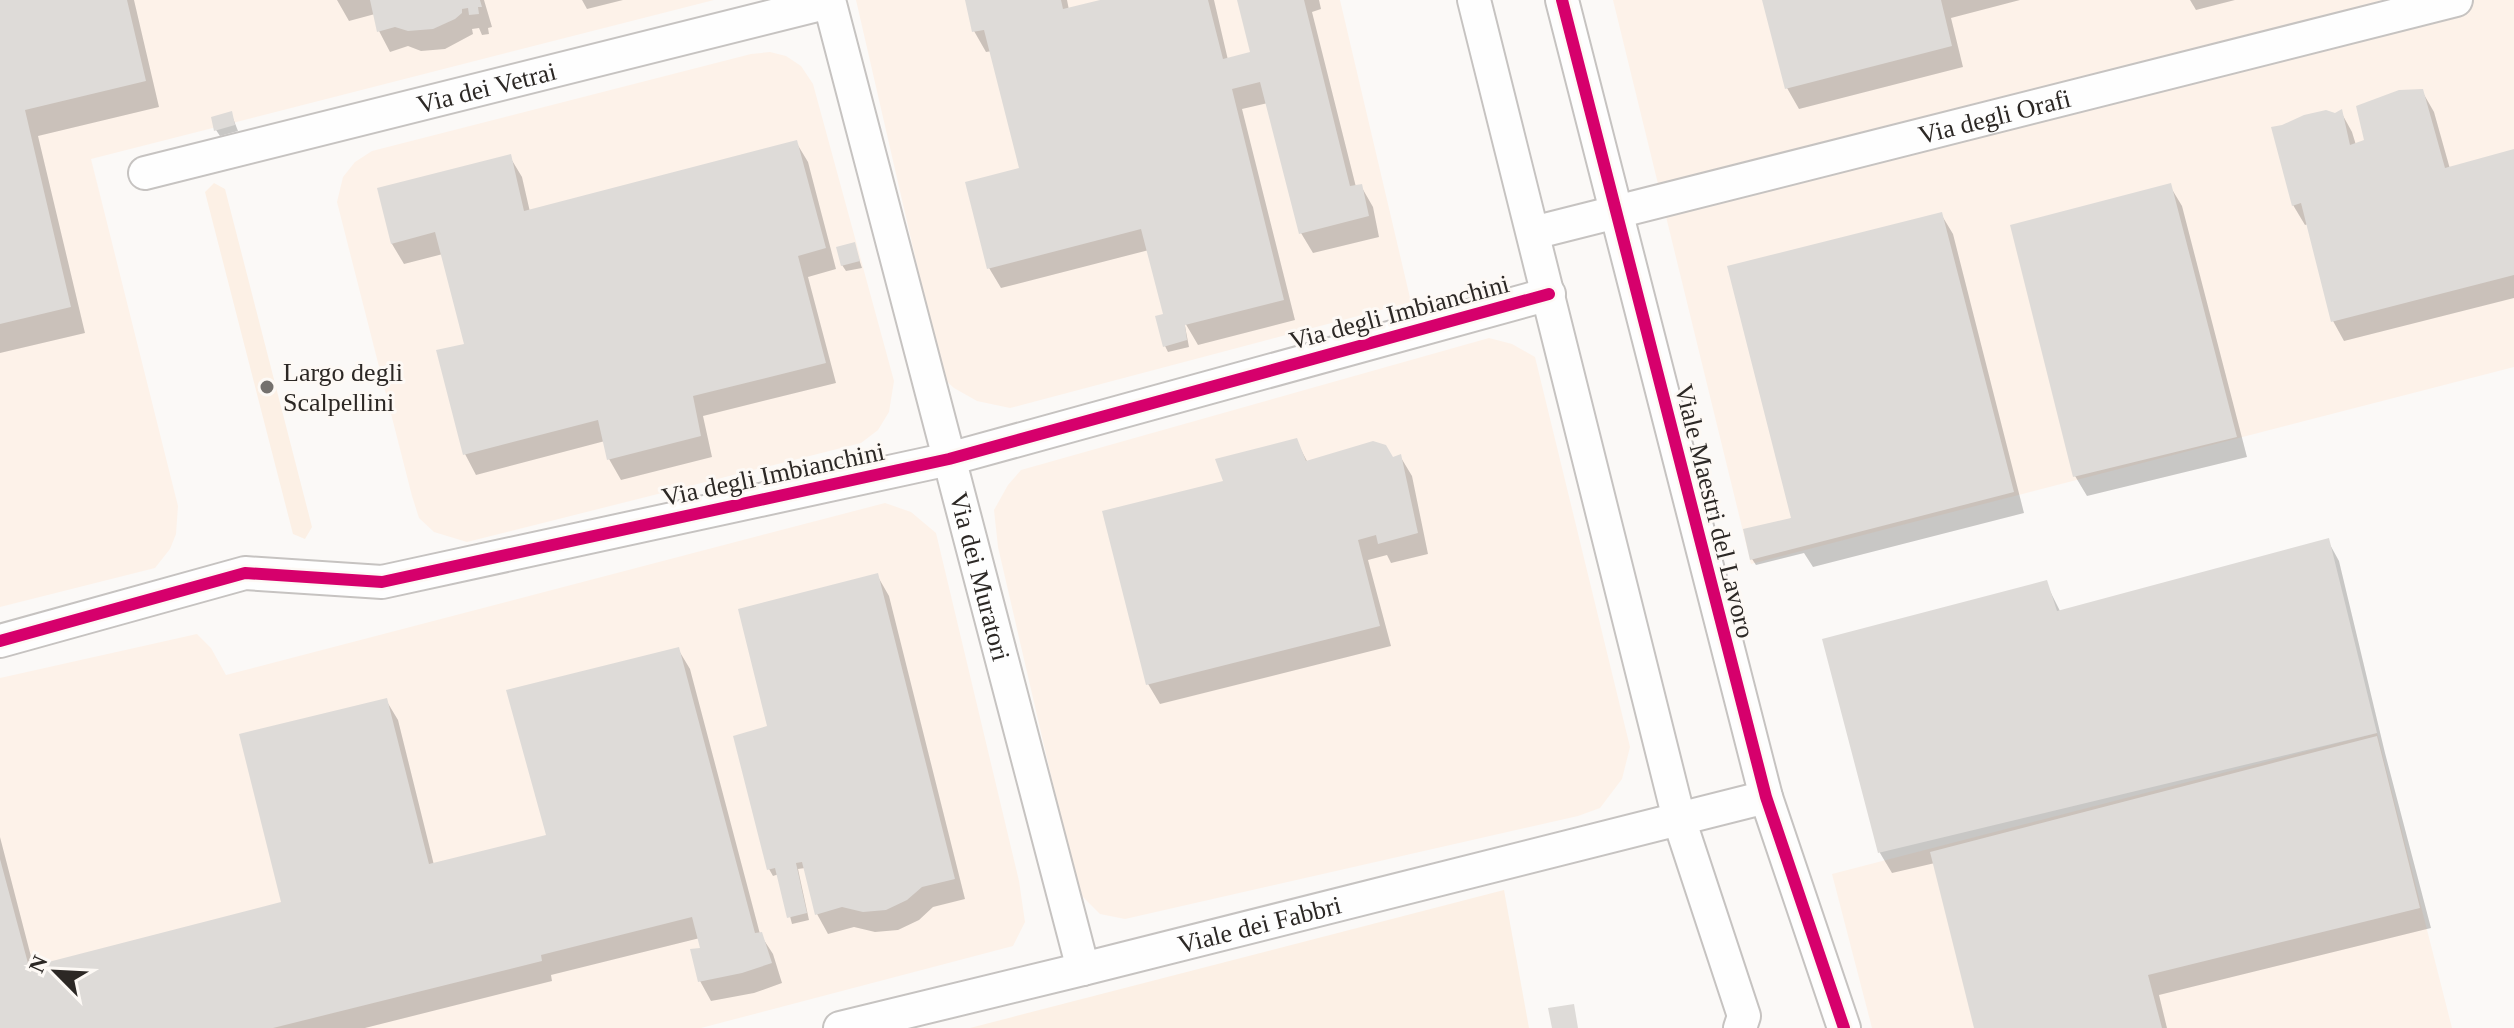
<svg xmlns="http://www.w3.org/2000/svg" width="2514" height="1028" viewBox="0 0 2514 1028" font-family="Georgia,serif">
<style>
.built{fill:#fdf2e9}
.green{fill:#fcf0e5}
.shadow{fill:#0003}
.building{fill:#dedbd8}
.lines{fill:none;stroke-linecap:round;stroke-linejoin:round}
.minor-casing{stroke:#c6c3c1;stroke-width:36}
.minor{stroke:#fefefe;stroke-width:32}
.cycleway-casing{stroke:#fdf9f5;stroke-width:17}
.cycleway{stroke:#d6006c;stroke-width:12}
.poi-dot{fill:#74716e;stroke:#fdf9f5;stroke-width:3}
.labels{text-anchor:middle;stroke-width:6;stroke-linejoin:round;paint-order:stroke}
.street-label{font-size:26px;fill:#2c2825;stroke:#fdf9f5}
.poi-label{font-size:26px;fill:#2c2825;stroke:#fdf9f5;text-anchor:start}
</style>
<rect width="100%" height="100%" fill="#fbf9f7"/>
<path class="built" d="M 0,0 L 714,0 L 91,159 L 178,506 L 176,534 L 170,549 L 155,568 L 0,607 Z
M 856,0 L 1340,0 L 1411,302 L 1010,408 L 977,401 L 954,388 L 943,378 Z
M 1613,0 L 2514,0 L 2514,367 L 1751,564 Z
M 770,52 L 786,56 L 801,66 L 813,84 L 894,381 L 889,412 L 878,430 L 861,443 L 467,542 L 434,532 L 419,518 L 412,496 L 337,202 L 343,177 L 355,162 L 372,151 L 751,54 Z
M 1489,338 L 1512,344 L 1535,357 L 1630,747 L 1622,779 L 1600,808 L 1578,816 L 1125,919 L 1100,914 L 1078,892 L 998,547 L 994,510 L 1008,485 L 1021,470 Z
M 885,503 L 911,512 L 936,533 L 1019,881 L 1025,922 L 1013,946 L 701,1028 L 0,1028 L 0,678 L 197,634 L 211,648 L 226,675 Z
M 2377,733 L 2452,1028 L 1872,1028 L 1832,874 Z"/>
<path class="green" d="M 214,183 L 225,189 L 312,527 L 305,539 L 293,534 L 205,192 Z
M 1504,890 L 1529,1028 L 970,1028 Z"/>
<path class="shadow" d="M 0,0 L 134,0 L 159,107 L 38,136 L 85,333 L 0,353 Z
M 337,0 L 484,0 L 492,27 L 488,28 L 489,34 L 482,35 L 479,28 L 472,29 L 473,34 L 445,49 L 421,51 L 408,46 L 390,52 L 379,31 L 375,14 L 349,21 Z
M 582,0 L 623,0 L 587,9 Z
M 967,0 L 1067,0 L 1069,10 L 1103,0 L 1214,0 L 1228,60 L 1253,53 L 1239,0 L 1319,0 L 1321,9 L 1312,12 L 1356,187 L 1361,186 L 1373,207 L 1379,237 L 1313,253 L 1301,233 L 1268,103 L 1242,109 L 1295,320 L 1198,345 L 1184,321 L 1189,347 L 1168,352 L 1165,346 L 1166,315 L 1149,250 L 1001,288 L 989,268 L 1022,170 L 992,51 L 986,52 L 974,31 Z
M 1764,0 L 2020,0 L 1951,18 L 1963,67 L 1799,109 L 1787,88 Z
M 2190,0 L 2235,0 L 2196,10 Z
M 2422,91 L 2434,112 L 2450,169 L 2514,151 L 2514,298 L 2344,341 L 2333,321 L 2308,224 L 2305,225 L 2293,205 L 2336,115 L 2341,112 L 2352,132 L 2356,145 L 2367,142 Z
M 231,113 L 238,131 L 220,136 L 216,130 Z
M 796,142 L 808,162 L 836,269 L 808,277 L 836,383 L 703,416 L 712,457 L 621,480 L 609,459 L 605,441 L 476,475 L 465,454 L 467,345 L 443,254 L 404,264 L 392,244 L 379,189 L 510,157 L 522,177 L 530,212 Z
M 2170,186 L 2182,206 L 2247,457 L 2087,496 L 2075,476 Z
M 1941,214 L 1953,234 L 2024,513 L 1813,567 L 1804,553 L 1756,565 L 1752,559 L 1790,520 Z
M 854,244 L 862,268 L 846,271 L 842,265 Z
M 1296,440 L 1308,463 L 1392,460 L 1400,456 L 1412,476 L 1428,554 L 1391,563 L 1387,555 L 1368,560 L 1391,646 L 1160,704 L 1148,684 L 1226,482 Z
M 2328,541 L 2339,561 L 2385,753 L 2431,928 L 2159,995 L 2167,1028 L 1976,1028 L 1935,863 L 1892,873 L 1880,853 L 1824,640 L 2046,583 L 2061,613 Z
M 877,575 L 889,596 L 965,899 L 933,907 L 919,920 L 898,930 L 875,932 L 854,927 L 828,934 L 817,914 L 805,868 L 798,869 L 809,920 L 792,924 L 779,874 L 773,876 L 769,869 L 766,728 Z
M 678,649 L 690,669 L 760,934 L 773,954 L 782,983 L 754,993 L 711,1001 L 700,981 L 703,950 L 700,938 L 551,975 L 552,981 L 365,1028 L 0,1028 L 0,837 L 34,968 L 283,903 L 386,700 L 398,720 L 434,865 L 548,836 Z"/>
<path class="building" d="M 0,0 L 127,0 L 146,81 L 25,110 L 71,307 L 0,324 Z
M 370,0 L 480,0 L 482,7 L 478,7 L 479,14 L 469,15 L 468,8 L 462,9 L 462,13 L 455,19 L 433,29 L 408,31 L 395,27 L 377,32 Z
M 965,0 L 1061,0 L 1063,9 L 1100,0 L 1208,0 L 1223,59 L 1250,52 L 1237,0 L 1304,0 L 1350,186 L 1362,184 L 1369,216 L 1299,234 L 1260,82 L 1232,89 L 1284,300 L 1185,325 L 1187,340 L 1163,347 L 1155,316 L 1163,314 L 1141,229 L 987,269 L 965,182 L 1019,168 L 984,30 L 972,32 Z
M 1762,0 L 1941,0 L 1952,46 L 1785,89 Z
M 2423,89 L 2445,168 L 2514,149 L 2514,275 L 2331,322 L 2301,203 L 2292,206 L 2271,127 L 2282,125 L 2304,115 L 2326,110 L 2335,113 L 2342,109 L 2350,145 L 2364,140 L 2356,106 L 2399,90 Z
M 232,111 L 235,125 L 214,131 L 211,117 Z
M 797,140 L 826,248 L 798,256 L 826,363 L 693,396 L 701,436 L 607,460 L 598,420 L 463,455 L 436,350 L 464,344 L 435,232 L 391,244 L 377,188 L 511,154 L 524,211 Z
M 2171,183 L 2237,437 L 2073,477 L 2010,225 Z
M 1942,212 L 2014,492 L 1750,560 L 1743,529 L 1791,518 L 1727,266 Z
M 855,242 L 860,261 L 841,266 L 836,247 Z
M 1297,438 L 1306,461 L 1373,441 L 1386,445 L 1393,457 L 1401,454 L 1418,533 L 1378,544 L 1376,535 L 1358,540 L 1380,626 L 1146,685 L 1102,511 L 1223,481 L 1215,459 Z
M 2329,538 L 2377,733 L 1878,853 L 1822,639 L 2047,580 L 2057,611 Z
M 878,573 L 955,879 L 922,887 L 907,900 L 886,910 L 863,912 L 842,907 L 815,915 L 802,862 L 796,863 L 807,913 L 787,918 L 775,868 L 767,870 L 733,736 L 767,726 L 738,609 Z
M 679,647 L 755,933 L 762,932 L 772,963 L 742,973 L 698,982 L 690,949 L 700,948 L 692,917 L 541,955 L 542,961 L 273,1028 L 0,1028 L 0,859 L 29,967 L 281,902 L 239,734 L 387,698 L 429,864 L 546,835 L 506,690 Z
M 2377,736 L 2420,908 L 2148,975 L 2162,1028 L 1974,1028 L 1930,852 Z
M 1574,1004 L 1578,1028 L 1552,1028 L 1548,1008 Z"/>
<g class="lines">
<defs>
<g id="minor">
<path id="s1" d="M 829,0 L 1083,969"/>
<path d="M 1474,0 L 1679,819 L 1744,1016 L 1740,1028"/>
<path d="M 1562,0 L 1766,797 L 1844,1028"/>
<path id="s2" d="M 145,173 L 829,2"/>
<path id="s3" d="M 1533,233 L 2456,0"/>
<path d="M 0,641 L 245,573 L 382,582 L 949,459 L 1549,294"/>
<path id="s4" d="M 840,1028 L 1083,969 L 1766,797"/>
</g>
</defs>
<use href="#minor" class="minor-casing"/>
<use href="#minor" class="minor"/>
<defs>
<path id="cycleway" d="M 1562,0 L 1766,797 L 1844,1028
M 0,641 L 245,573 L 382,582 L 949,459 L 1549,294"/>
</defs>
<use href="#cycleway" class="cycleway-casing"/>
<use href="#cycleway" class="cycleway"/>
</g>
<circle class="poi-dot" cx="267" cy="387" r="8"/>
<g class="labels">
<g class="street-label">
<text dy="9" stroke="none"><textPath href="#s2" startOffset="352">Via dei Vetrai</textPath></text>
<text dy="9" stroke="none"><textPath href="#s3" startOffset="476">Via degli Orafi</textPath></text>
<text transform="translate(1399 312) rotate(-15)" y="9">Via degli Imbianchini</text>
<text transform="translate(773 474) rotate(-12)" y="9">Via degli Imbianchini</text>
<text transform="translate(1715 511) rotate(76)" y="9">Viale Maestri del Lavoro</text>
<text dy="9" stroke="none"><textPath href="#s1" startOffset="596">Via dei Muratori</textPath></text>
<text dy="9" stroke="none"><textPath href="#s4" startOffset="432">Viale dei Fabbri</textPath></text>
</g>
<g class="poi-label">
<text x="283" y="381">Largo degli<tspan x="283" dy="30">Scalpellini</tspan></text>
</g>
</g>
<g transform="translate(56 972) rotate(294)" stroke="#fdf9f5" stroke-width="6" paint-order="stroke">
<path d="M0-6L14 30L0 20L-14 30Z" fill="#2c2825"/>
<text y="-12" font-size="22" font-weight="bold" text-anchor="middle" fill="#2c2825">N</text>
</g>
</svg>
